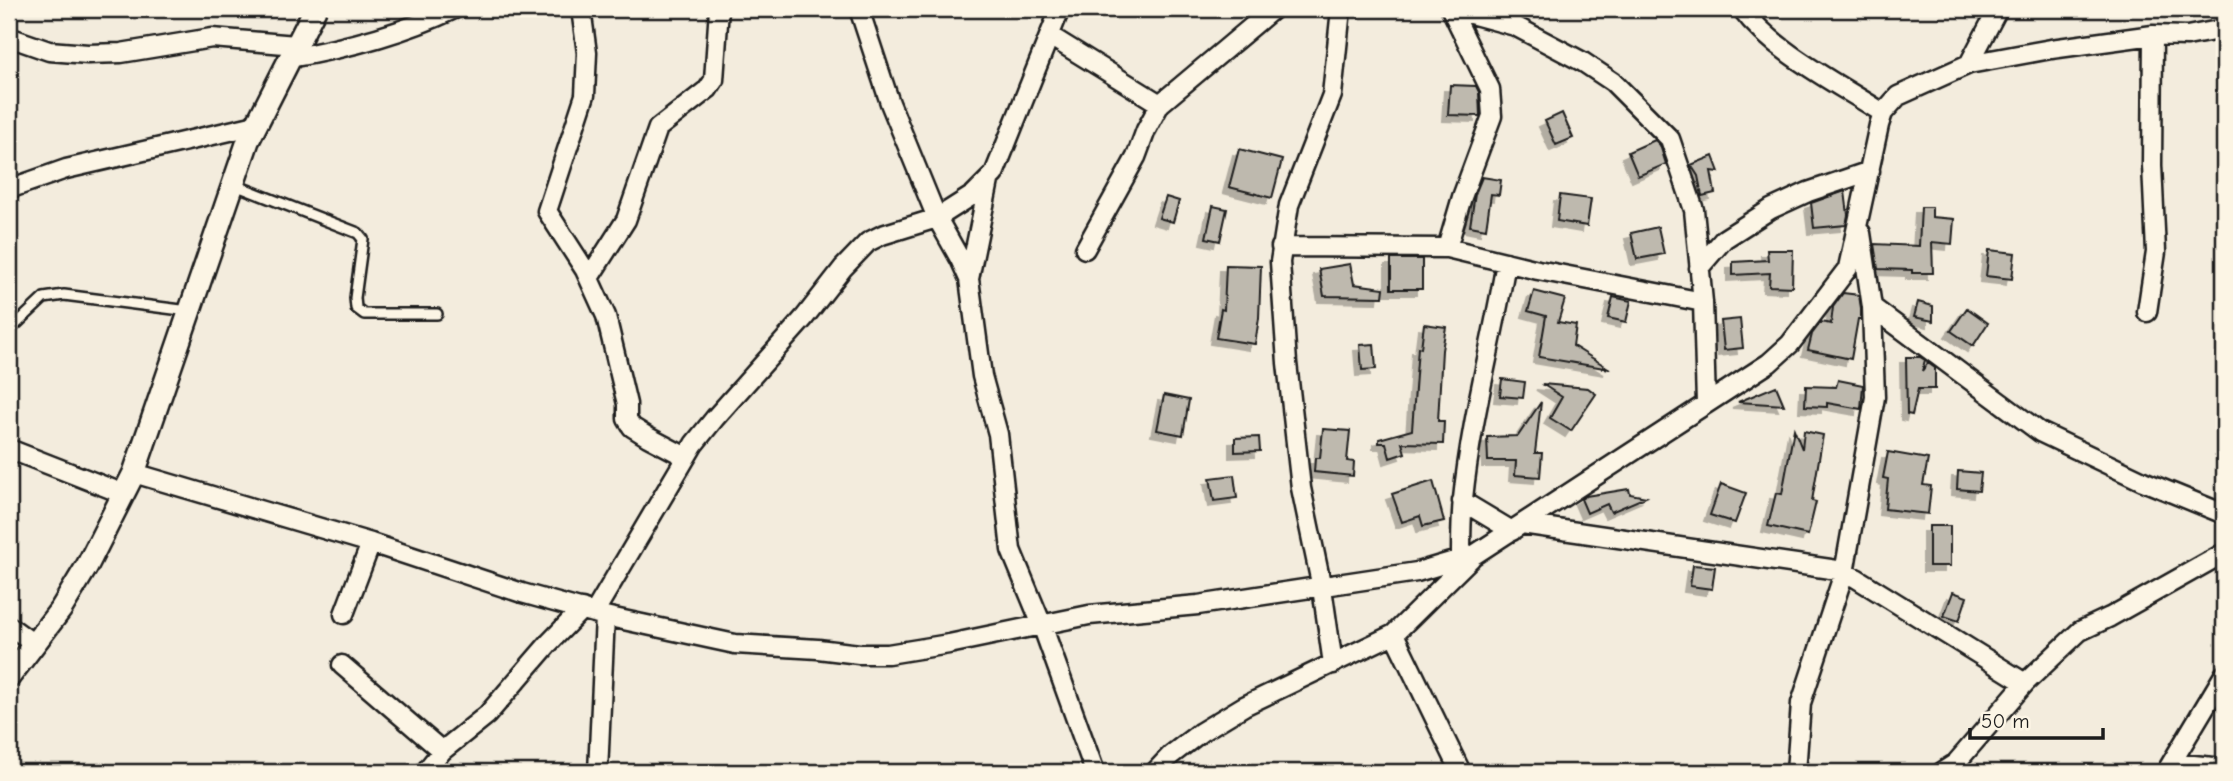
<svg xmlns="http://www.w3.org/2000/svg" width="2233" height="781" viewBox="0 0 2233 781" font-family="'Comic Neue',sans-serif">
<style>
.building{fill:#beb9ae;stroke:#1c1c1c;stroke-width:2;filter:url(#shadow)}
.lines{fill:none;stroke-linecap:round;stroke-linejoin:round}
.service-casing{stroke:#1c1c1c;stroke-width:14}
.minor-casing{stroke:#1c1c1c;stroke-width:23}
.tertiary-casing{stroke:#1c1c1c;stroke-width:26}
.service{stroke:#fcf5e5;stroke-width:9}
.minor{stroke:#fcf5e5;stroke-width:18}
.tertiary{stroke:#fcf5e5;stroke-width:21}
</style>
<defs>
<filter id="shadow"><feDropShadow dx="-6" dy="6" stdDeviation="0" flood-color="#0004"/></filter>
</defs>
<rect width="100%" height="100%" fill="#f3ecdd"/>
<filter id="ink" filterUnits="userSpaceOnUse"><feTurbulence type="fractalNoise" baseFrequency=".0143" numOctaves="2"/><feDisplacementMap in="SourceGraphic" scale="14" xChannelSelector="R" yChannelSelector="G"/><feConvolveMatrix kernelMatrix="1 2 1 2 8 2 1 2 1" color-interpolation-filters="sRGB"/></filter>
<g filter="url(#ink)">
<path class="building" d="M 1450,85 L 1476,86 L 1479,92 L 1480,116 L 1448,115 Z
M 1562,113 L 1573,138 L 1556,145 L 1545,121 Z
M 1655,140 L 1660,145 L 1666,164 L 1638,176 L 1628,152 Z
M 1239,149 L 1282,160 L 1272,198 L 1229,187 Z
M 1713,156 L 1719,172 L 1711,171 L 1715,193 L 1702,196 L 1698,176 L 1691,165 Z
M 1482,177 L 1501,180 L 1499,195 L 1491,194 L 1486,229 L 1470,226 L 1475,194 Z
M 1845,191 L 1848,215 L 1846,225 L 1814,228 L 1811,203 Z
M 1560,195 L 1591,199 L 1587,226 L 1557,221 Z
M 1166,197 L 1179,201 L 1173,222 L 1159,218 Z
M 1213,206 L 1227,209 L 1220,241 L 1206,238 Z
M 1921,207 L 1932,207 L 1932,217 L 1954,219 L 1952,244 L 1932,242 L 1933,273 L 1912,273 L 1912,270 L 1878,269 L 1874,244 L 1919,246 Z
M 1658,227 L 1664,254 L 1637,259 L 1631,233 Z
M 1767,250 L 1793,250 L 1792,287 L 1769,286 L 1770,273 L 1733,275 L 1733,262 L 1768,260 Z
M 1989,250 L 2015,253 L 2012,279 L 1986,276 Z
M 1391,259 L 1422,259 L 1422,289 L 1391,289 Z
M 1350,264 L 1354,284 L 1384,288 L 1383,297 L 1324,296 L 1319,269 Z
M 1226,265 L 1261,266 L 1259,318 L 1255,344 L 1216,338 L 1221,309 L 1224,310 Z
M 1534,291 L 1565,299 L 1558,322 L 1576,325 L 1573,346 L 1610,369 L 1539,357 L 1546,316 L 1528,311 Z
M 1843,293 L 1859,295 L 1861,308 L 1861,319 L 1858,319 L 1851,359 L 1808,350 L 1812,334 L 1821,322 L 1831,324 L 1833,307 Z
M 1613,297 L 1631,301 L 1626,322 L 1608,318 Z
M 1918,302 L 1933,306 L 1933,321 L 1914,317 Z
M 1967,308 L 1988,323 L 1973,346 L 1951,331 Z
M 1740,319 L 1743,348 L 1724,350 L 1721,321 Z
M 1424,324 L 1446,327 L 1442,350 L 1438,421 L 1444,421 L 1443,444 L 1402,443 L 1405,453 L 1390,458 L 1386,443 L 1379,443 L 1379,439 L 1412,430 L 1418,347 L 1421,348 Z
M 1374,344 L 1376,369 L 1362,370 L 1360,345 Z
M 1906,357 L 1920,357 L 1925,360 L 1922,371 L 1928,363 L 1935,368 L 1935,389 L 1918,389 L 1912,415 L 1907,414 Z
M 1502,379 L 1525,382 L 1523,398 L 1500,396 Z
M 1838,380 L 1863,385 L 1861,409 L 1827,403 L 1827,407 L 1805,406 L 1806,386 L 1836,387 Z
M 1542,384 L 1588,388 L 1596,394 L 1571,431 L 1550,418 L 1562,397 Z
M 1776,386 L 1784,405 L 1738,402 Z
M 1164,395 L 1189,400 L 1183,435 L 1157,430 Z
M 1541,402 L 1535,453 L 1542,453 L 1540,477 L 1515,475 L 1516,461 L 1488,461 L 1487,437 L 1518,436 Z
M 1323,429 L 1350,431 L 1347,461 L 1354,462 L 1353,476 L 1314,472 L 1315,458 L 1320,458 Z
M 1794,429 L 1802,449 L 1804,431 L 1823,435 L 1812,501 L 1816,502 L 1808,535 L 1768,526 L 1776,493 L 1782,494 Z
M 1259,437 L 1260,451 L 1235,452 L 1235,438 Z
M 1888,452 L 1928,459 L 1923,485 L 1931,486 L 1928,514 L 1885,509 L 1888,479 L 1883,478 Z
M 1958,471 L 1981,473 L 1979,491 L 1957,489 Z
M 1234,475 L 1237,498 L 1214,501 L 1210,478 Z
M 1433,481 L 1444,521 L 1423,526 L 1420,516 L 1402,522 L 1392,494 Z
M 1721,484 L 1746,493 L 1735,523 L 1710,515 Z
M 1629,489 L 1630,494 L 1646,497 L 1611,512 L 1607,504 L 1587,513 L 1581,499 L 1586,496 Z
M 1929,526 L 1950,526 L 1950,566 L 1929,566 Z
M 1693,565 L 1715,567 L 1712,589 L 1690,586 Z
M 1953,592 L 1967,597 L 1959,621 L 1944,616 Z"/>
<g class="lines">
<defs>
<path id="service" d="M 235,185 L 358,233 L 363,239 L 355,298 L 356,308 L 364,314 L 437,314
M 9,331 L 44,298 L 64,295 L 189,311"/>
<path id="minor" d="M 581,9 L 587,53 L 585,95 L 547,211 L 585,270 L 606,316 L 627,404 L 627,419 L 632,427 L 648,437 L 686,457
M 859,9 L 890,103 L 937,218 L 960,259 L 969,279 L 982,376 L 998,434 L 1011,550 L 1042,625 L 1095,772
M 1452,9 L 1515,26 L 1583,62 L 1613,82 L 1670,139 L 1694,210 L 1703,302 L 1706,404
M 1742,9 C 1775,53 1837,83 1883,113
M 1050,36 L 1160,104
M 9,37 L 49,51 L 88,54 L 121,53 L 212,38 L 296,45
M 289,58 C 348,48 401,34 454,9
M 1969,64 L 1998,9
M 9,189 L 66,169 L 256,125
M 1281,247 L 1447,248 L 1538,270 L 1703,302
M 1447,248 L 1462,197 L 1492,116 L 1490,89 L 1451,9
M 1085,249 L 1136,157 L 1146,130 L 1160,104 L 1273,9
M 1699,268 L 1724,239 L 1771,209 L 1808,192 L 1870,171
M 589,278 L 626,220 L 658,128 L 708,89 L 714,80 L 719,9
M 969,279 L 989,181
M 1872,307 L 2040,432 L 2143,481 L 2224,514
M 2147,312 L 2156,252 L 2152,165 L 2153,35
M 9,449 L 124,494
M 134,473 L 371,543 L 522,593 L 605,616 L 735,644 L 818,649 L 859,654 L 888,654 L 949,644 L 1089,615 L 1198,605 L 1417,572 L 1474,555 L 1769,363 L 1790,344 L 1848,268 L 1879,125 L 1883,113 L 1898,96 L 1969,64 L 2051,49 L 2153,35 L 2187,36 L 2224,29
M 1462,501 L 1512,531
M 1522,524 L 1837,570 L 1856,578 L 2025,683
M 1461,558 C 1461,539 1461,519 1463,499 C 1471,419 1493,341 1506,262
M 594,613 L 694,444 L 715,418 L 804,318 L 843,268 L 868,242 L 882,235 L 937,218 L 973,195 L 994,174 L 1060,9
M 344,614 L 371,543
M 9,626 L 34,644
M 1394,634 L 1461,772
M 1333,664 L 1322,588 L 1301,488 L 1287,363 L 1280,262 L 1289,205 L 1332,95 L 1341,9
M 342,665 L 442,751
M 2173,763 L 2224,768
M 425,772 L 442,751 L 487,715 L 549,643 L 582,609
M 598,772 L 605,616
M 1155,772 L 1171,755 L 1201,732 L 1244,706 L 1394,634 L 1471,558
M 1796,772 L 1801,703 L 1844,573 L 1875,397 L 1872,307 L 1861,233
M 1942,772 L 1956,763 L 2025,683 L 2080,631 L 2110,617 L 2224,553
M 2166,772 L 2224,675"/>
<path id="tertiary" d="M 9,677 L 61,609 L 87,566 L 134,473 L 248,141 L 315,9"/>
</defs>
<use href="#service" class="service-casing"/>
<use href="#minor" class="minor-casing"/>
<use href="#tertiary" class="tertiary-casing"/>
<use href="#service" class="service"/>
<use href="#minor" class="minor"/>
<use href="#tertiary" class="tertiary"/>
</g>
</g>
<rect width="2233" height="781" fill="none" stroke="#fcf5e5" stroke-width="35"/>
<rect x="18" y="18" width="2198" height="746" fill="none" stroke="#1c1c1c" stroke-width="2.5" filter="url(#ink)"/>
<path d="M1970 728v10h133v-10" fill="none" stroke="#1c1c1c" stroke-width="3.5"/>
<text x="1981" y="728" font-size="21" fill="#1c1c1c" stroke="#fcf5e5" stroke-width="5" paint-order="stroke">50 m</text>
</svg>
